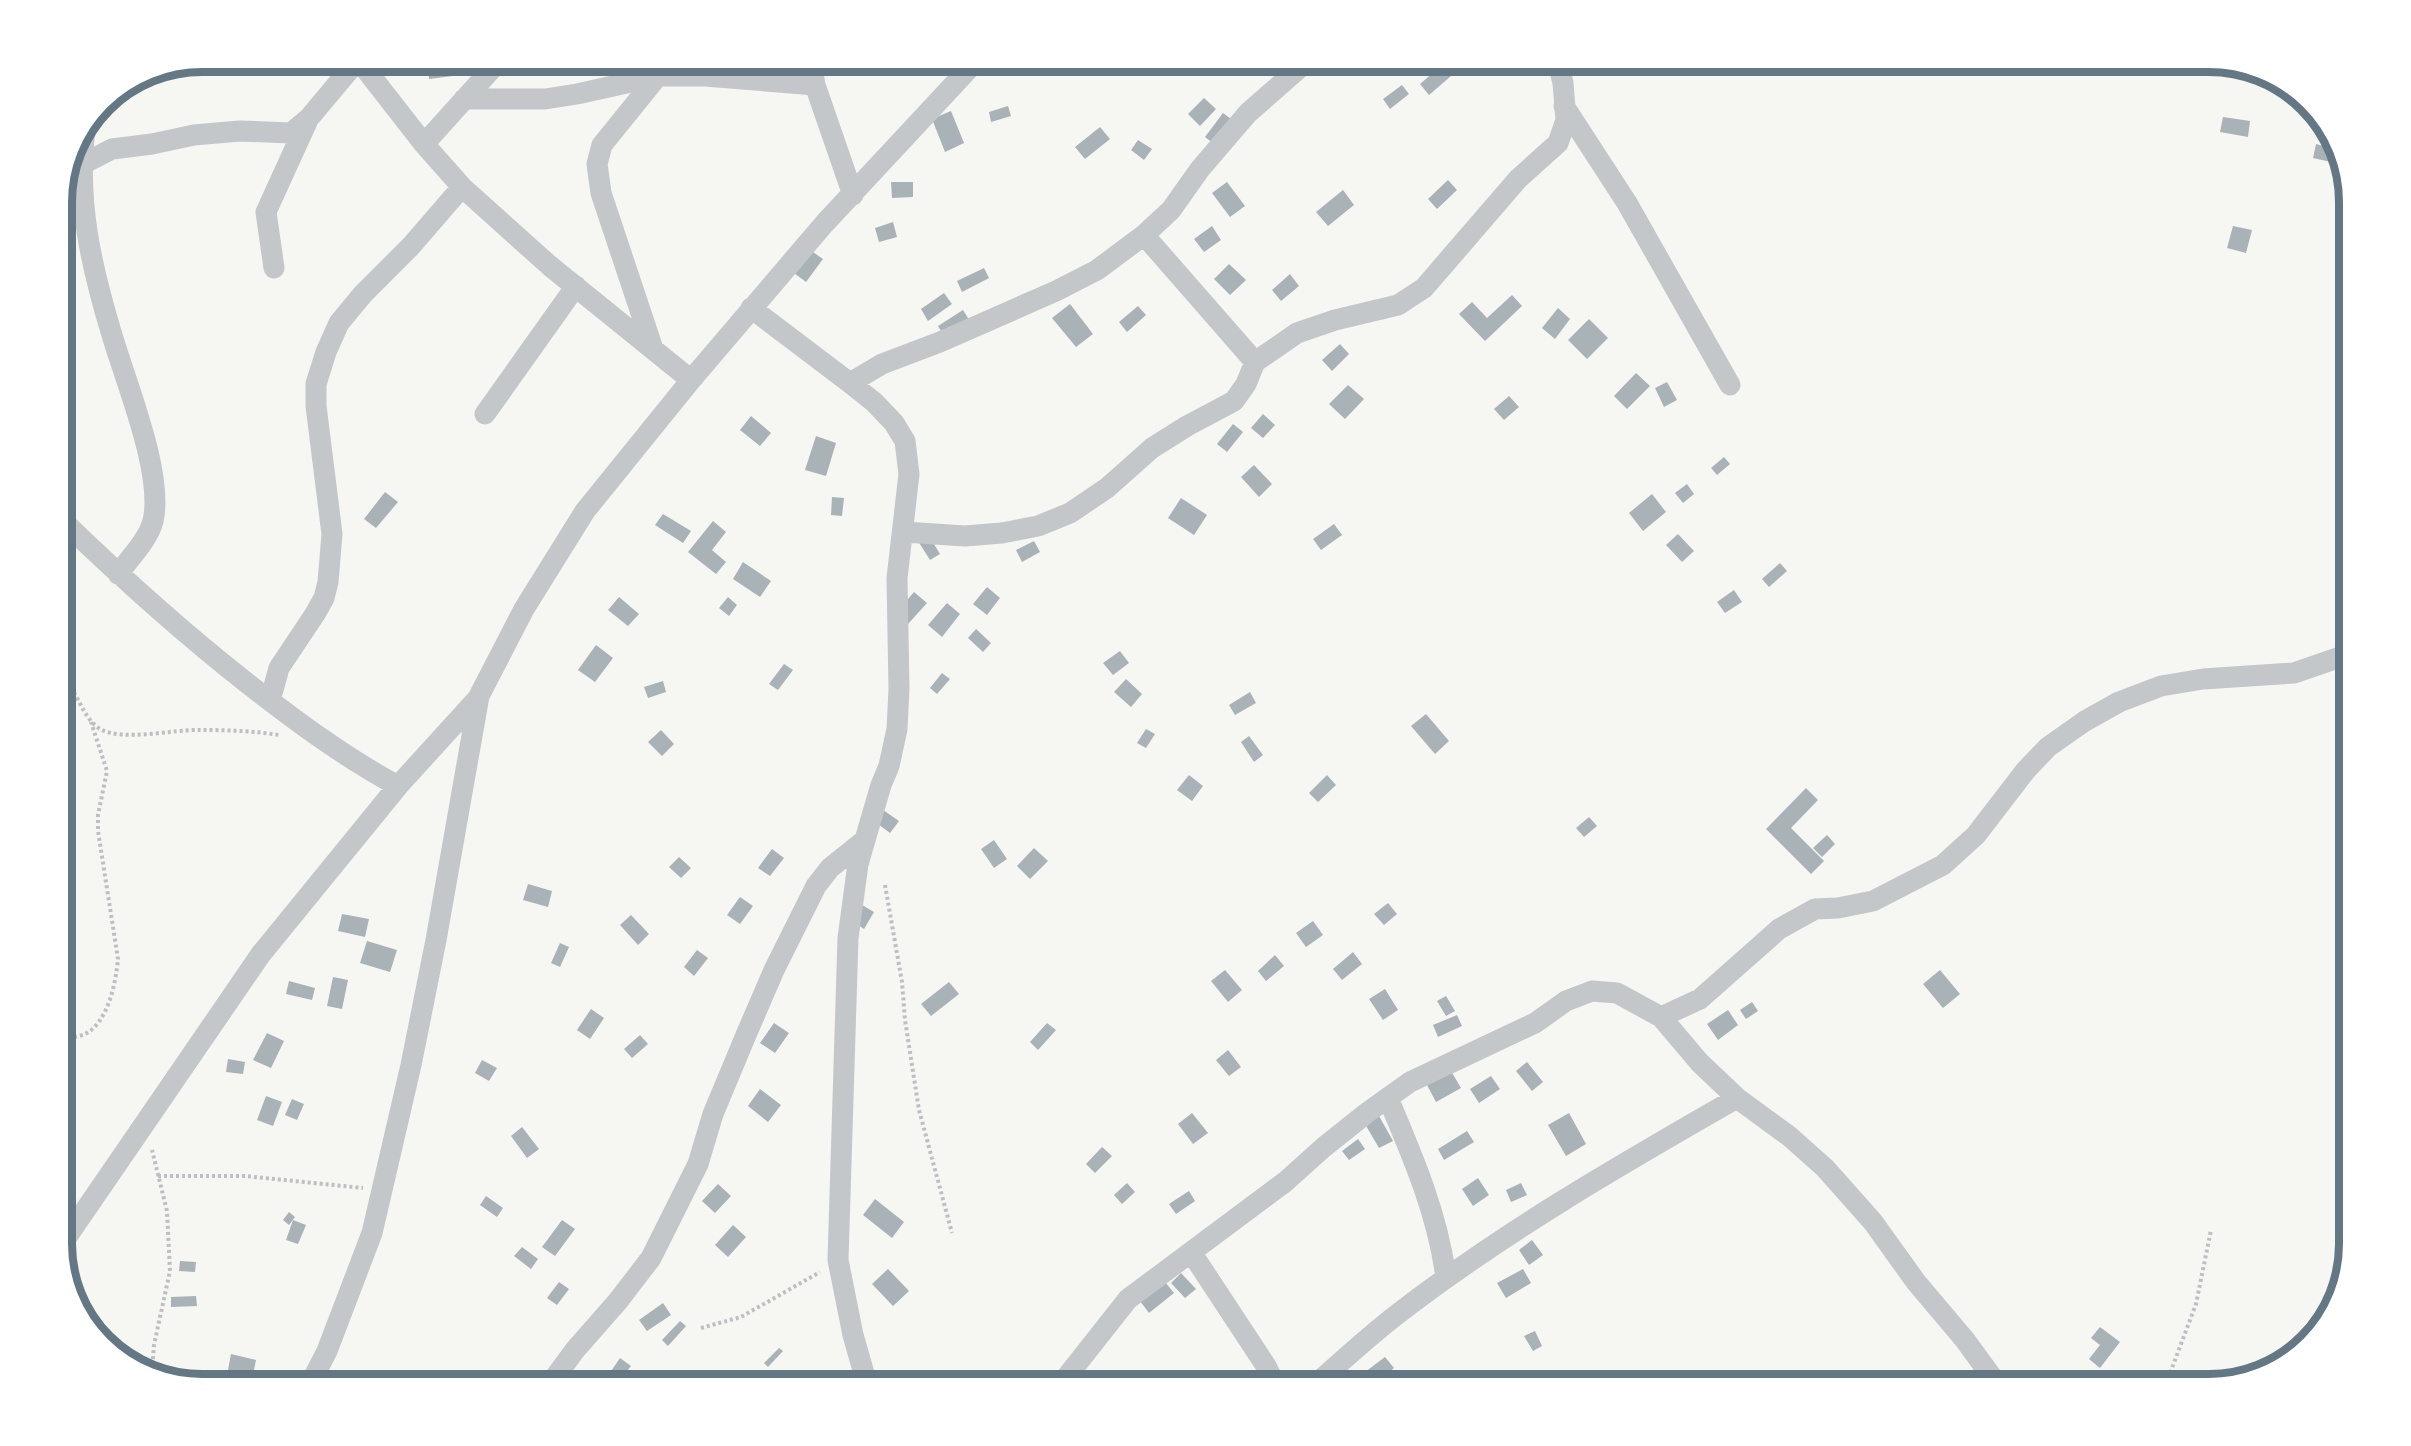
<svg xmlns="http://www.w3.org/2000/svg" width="2411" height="1446" viewBox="0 0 2411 1446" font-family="Signika,sans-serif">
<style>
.building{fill:#a9b2b7}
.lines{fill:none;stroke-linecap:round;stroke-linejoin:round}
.path{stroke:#bdbfc1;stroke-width:4;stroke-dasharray:3 3;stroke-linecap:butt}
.minor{stroke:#c3c7ca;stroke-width:21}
.rim{fill:none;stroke:#647784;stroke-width:8}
</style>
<rect width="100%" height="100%" fill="#f6f6f2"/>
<path class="building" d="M 428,62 L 452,62 L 453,76 L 429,79 Z
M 1442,65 L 1451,76 L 1429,95 L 1420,84 Z
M 1402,85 L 1409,94 L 1390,109 L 1383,99 Z
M 1204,98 L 1216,109 L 1200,126 L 1188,114 Z
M 1008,106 L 1011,116 L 991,122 L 989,112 Z
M 951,111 L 964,143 L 945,152 L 932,119 Z
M 1223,113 L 1235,122 L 1217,146 L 1205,137 Z
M 2223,117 L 2250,121 L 2248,137 L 2220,132 Z
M 1100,127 L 1110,139 L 1085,159 L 1075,147 Z
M 1138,140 L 1152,149 L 1144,160 L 1131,150 Z
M 2316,144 L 2336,149 L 2340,164 L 2313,158 Z
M 1448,180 L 1457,190 L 1437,209 L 1428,199 Z
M 891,182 L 913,182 L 913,197 L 892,198 Z
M 1227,182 L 1245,206 L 1230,217 L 1212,193 Z
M 1343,190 L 1354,205 L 1328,226 L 1316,212 Z
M 893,222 L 897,237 L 879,242 L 875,228 Z
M 1212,226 L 1221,240 L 1204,252 L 1194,239 Z
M 2233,226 L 2252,230 L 2246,253 L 2227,248 Z
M 810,250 L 823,259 L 806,282 L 794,273 Z
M 1229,264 L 1246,280 L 1230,295 L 1214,279 Z
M 984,268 L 989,278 L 962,292 L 957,281 Z
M 1290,274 L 1299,286 L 1281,301 L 1272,290 Z
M 944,293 L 952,304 L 928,321 L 921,309 Z
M 1512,295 L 1522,306 L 1485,341 L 1459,314 L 1472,302 L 1487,318 Z
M 1070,304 L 1093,334 L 1076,347 L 1052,318 Z
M 1138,306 L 1146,315 L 1127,332 L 1119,322 Z
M 1558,308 L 1570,319 L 1555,339 L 1542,328 Z
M 963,310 L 971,323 L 946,339 L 938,326 Z
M 1589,319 L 1608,338 L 1587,359 L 1568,340 Z
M 1340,344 L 1349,354 L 1332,371 L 1322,360 Z
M 1636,373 L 1650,386 L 1627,409 L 1614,396 Z
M 1667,382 L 1677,400 L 1664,407 L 1655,388 Z
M 1348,385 L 1364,399 L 1345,419 L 1329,404 Z
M 1509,396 L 1519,407 L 1504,420 L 1494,409 Z
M 1263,414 L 1275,425 L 1263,438 L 1251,428 Z
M 751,416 L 771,433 L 760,446 L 740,430 Z
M 1233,424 L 1243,432 L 1227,452 L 1217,444 Z
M 816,436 L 836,443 L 826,476 L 805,470 Z
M 1724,457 L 1730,464 L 1717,475 L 1711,468 Z
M 1254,465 L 1272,484 L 1259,497 L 1241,477 Z
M 1687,484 L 1694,494 L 1683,503 L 1675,493 Z
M 385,492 L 398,502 L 376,528 L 364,519 Z
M 1652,494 L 1666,512 L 1643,531 L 1629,513 Z
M 832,497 L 844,498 L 842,516 L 831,515 Z
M 1181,498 L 1207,515 L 1194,535 L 1168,518 Z
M 663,514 L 691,531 L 683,543 L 655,525 Z
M 713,521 L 726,532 L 712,550 L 726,562 L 716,574 L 688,552 Z
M 1334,524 L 1342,535 L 1321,550 L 1313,539 Z
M 928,534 L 940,554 L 930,560 L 918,541 Z
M 1678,534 L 1694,551 L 1682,562 L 1666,545 Z
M 1034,541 L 1040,552 L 1022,562 L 1016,550 Z
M 743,562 L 771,581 L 760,597 L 733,579 Z
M 1780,563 L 1787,571 L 1769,587 L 1762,579 Z
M 987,587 L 1000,598 L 987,615 L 973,604 Z
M 1734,590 L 1742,602 L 1725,613 L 1717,602 Z
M 914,592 L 927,603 L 908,624 L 896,613 Z
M 619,597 L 639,614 L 628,626 L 608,610 Z
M 728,597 L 737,605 L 729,616 L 719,608 Z
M 947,603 L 960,614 L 942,637 L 928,625 Z
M 976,629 L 991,643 L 983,652 L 968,638 Z
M 596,645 L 613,658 L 595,682 L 578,670 Z
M 1120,651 L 1129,663 L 1113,675 L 1103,663 Z
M 784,664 L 793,670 L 778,690 L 769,684 Z
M 942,673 L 950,679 L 937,694 L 930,688 Z
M 1126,679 L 1142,694 L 1131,707 L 1114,692 Z
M 663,681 L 666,692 L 648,698 L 644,687 Z
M 1250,692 L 1256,703 L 1235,715 L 1229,705 Z
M 1426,714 L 1449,741 L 1435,754 L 1411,726 Z
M 1146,729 L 1155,734 L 1146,748 L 1137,743 Z
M 661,730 L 674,744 L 662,756 L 648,742 Z
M 1249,736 L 1263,755 L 1254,762 L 1241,742 Z
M 1189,775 L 1203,786 L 1192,801 L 1177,790 Z
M 1327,775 L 1336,785 L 1318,802 L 1309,793 Z
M 1806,788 L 1818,800 L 1791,828 L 1824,861 L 1811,874 L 1766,829 Z
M 883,810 L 899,821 L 890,833 L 874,821 Z
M 1589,817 L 1597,826 L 1584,837 L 1576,828 Z
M 1827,835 L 1835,844 L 1822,857 L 1813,848 Z
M 994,840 L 1007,859 L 994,868 L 981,849 Z
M 1034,848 L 1048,861 L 1030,879 L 1017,866 Z
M 772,849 L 784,858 L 770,876 L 758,868 Z
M 679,857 L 691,868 L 681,878 L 669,867 Z
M 528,884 L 552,891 L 548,907 L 523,900 Z
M 740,897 L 753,906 L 740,924 L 727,915 Z
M 1388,903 L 1397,914 L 1384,925 L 1374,914 Z
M 862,905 L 874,912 L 864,929 L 853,922 Z
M 342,914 L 369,919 L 365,937 L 338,931 Z
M 631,915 L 649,934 L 638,945 L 620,925 Z
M 1313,921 L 1323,935 L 1306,947 L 1296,933 Z
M 367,941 L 397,950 L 390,972 L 360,963 Z
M 560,943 L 569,947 L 560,967 L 551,963 Z
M 697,950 L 708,958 L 694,976 L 684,967 Z
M 1353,952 L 1362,964 L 1342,980 L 1333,969 Z
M 1275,955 L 1284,966 L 1266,981 L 1258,971 Z
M 1225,970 L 1242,990 L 1228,1002 L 1211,981 Z
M 1940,970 L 1960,994 L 1943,1008 L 1923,984 Z
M 333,977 L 348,980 L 342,1009 L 327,1006 Z
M 289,981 L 315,988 L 312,1000 L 286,994 Z
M 949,982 L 959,994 L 931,1016 L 921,1004 Z
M 1385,989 L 1398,1010 L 1383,1020 L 1369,999 Z
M 1446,996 L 1455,1011 L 1446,1016 L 1437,1001 Z
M 1752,1002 L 1758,1011 L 1746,1019 L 1740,1010 Z
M 591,1009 L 604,1018 L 590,1039 L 577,1030 Z
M 1728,1010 L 1738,1025 L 1718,1040 L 1707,1024 Z
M 1457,1015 L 1462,1026 L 1438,1037 L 1433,1025 Z
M 774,1023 L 789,1033 L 775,1053 L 760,1043 Z
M 1047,1023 L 1056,1030 L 1038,1050 L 1030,1042 Z
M 267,1033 L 284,1041 L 271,1068 L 253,1060 Z
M 640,1035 L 648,1044 L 632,1058 L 624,1049 Z
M 1228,1050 L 1241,1067 L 1229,1076 L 1216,1060 Z
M 228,1059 L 245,1062 L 243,1074 L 226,1072 Z
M 482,1060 L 497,1068 L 489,1081 L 475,1073 Z
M 1527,1062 L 1543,1082 L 1532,1091 L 1516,1071 Z
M 1451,1071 L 1461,1088 L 1436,1102 L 1427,1085 Z
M 1491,1076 L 1500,1089 L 1479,1103 L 1470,1089 Z
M 760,1089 L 781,1105 L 768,1122 L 748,1106 Z
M 266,1096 L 282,1102 L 273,1126 L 257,1120 Z
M 292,1099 L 304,1104 L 297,1120 L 285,1115 Z
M 1192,1113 L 1208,1133 L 1193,1144 L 1178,1124 Z
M 1569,1113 L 1586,1144 L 1566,1156 L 1548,1125 Z
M 1379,1116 L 1393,1141 L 1379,1148 L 1365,1124 Z
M 522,1127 L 539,1149 L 527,1158 L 511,1136 Z
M 1467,1131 L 1474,1142 L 1444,1160 L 1438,1149 Z
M 1358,1139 L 1365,1149 L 1349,1160 L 1342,1151 Z
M 1102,1147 L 1112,1156 L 1095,1173 L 1086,1164 Z
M 1478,1178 L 1489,1195 L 1473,1206 L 1462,1189 Z
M 1127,1183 L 1135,1192 L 1122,1204 L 1114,1195 Z
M 1521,1183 L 1527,1195 L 1511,1202 L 1506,1190 Z
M 718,1184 L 731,1196 L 715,1213 L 702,1201 Z
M 1189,1191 L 1195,1201 L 1176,1214 L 1169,1204 Z
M 486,1196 L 503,1208 L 497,1217 L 480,1205 Z
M 875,1199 L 904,1222 L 892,1238 L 863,1215 Z
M 289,1212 L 295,1217 L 289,1225 L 283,1220 Z
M 293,1220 L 306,1225 L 298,1244 L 286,1240 Z
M 562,1220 L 575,1229 L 555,1256 L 542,1247 Z
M 733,1225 L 746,1237 L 728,1257 L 715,1245 Z
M 1532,1240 L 1543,1255 L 1529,1265 L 1519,1250 Z
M 522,1247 L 538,1259 L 531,1269 L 514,1256 Z
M 180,1261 L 196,1262 L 195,1272 L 179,1271 Z
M 888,1269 L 909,1291 L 893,1306 L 872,1284 Z
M 1523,1269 L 1531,1283 L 1506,1298 L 1497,1283 Z
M 1181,1273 L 1196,1289 L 1185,1298 L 1171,1283 Z
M 559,1282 L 569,1289 L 557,1305 L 547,1298 Z
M 1165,1282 L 1174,1293 L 1149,1313 L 1140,1301 Z
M 196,1296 L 197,1306 L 171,1307 L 171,1297 Z
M 663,1303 L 671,1315 L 647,1331 L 639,1320 Z
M 680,1321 L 686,1326 L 668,1346 L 662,1340 Z
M 2100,1327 L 2120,1342 L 2100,1368 L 2089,1359 L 2100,1345 L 2091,1338 Z
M 1535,1331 L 1542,1346 L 1533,1351 L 1524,1336 Z
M 779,1348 L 783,1351 L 768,1367 L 764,1363 Z
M 231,1354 L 256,1360 L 253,1375 L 228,1370 Z
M 1385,1357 L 1394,1368 L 1374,1384 L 1365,1372 Z
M 620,1358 L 631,1366 L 617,1384 L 611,1384 L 605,1380 Z
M 989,1375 L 998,1383 L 997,1384 L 981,1384 Z"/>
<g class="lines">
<path class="path" d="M 62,679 C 79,691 81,717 100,729 C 124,742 173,729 201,730 C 227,730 254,731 279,735
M 885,885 L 902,982 L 905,1020 L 919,1110 L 952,1233
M 62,1038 C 69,1038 78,1037 85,1034 C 108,1023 116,982 118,959 L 98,831 L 98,815 L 107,771 L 91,722
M 158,1176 L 245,1176 L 363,1188
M 701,1328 L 741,1317 L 820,1272
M 152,1371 L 154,1345 L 170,1271 L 167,1211 L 152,1150
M 2166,1384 L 2196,1304 L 2211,1230"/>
<path class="minor" d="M 360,62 L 424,144 L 462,187 L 550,266 L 691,380
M 811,62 L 815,85 L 853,195
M 464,99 L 545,99 L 577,94 L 658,76 L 705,76 L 815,85
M 1564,106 L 1627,203 L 1730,385
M 85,128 C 76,200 91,266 112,335 C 126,383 164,474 153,521 C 148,540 130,558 118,574
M 424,144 L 498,62
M 81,165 L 112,149 L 152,144 L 194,135 L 240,131 L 291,133 L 309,118 L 356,62
M 1144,235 L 1255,362
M 274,268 L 266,212 L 307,122
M 751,308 L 850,383 L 874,402 L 894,423 L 905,441 L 909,474 L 897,578 L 899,689 L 897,729 L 889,766 L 881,785 L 858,864 L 848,938 L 838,1260 L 853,1335 L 867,1384
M 653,349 L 601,193 L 597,164 L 602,145 L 661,72
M 850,383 L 882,364 L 940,342 L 1056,291 L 1097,270 L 1144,235 L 1171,210 L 1200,169 L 1248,113 L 1306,62
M 485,414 L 576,286
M 62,520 C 121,577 182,632 247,683 C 296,721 344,757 398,786
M 904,532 L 965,536 L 1002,533 L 1038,526 L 1070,513 L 1107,488 L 1152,448 L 1187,426 L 1234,401 L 1246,384 L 1255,362 L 1297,333 L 1335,320 L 1398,305 L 1424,288 L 1518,179 L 1558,143 L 1566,120 L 1563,83 L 1558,62
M 269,699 L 273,690 L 279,668 L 315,614 L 324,598 L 328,582 L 332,534 L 316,406 L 316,384 L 326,352 L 339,323 L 363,294 L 411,246 L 462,187
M 1661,1017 L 1700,999 L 1779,929 L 1815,909 L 1838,908 L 1873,901 L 1943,865 L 1976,835 L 2026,770 L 2048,747 L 2085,721 L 2119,702 L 2161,686 L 2203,679 L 2294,673 L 2349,654
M 1388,1098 C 1413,1157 1438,1215 1446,1278
M 62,1244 L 261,954 L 398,786 L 479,697
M 1191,1252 L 1266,1366 L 1275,1384
M 310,1384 L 327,1351 L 372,1233 L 411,1065 L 436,940 L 479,696 L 524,609 L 585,511 L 691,380 L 824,224 L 975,62
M 550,1384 L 575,1350 L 618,1301 L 651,1258 L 698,1164 L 713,1114 L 746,1035 L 774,970 L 816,886 L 830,868 L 865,840
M 1061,1384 L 1128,1299 L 1285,1182 L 1324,1147 L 1368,1112 L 1410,1082 L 1535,1023 L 1566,1001 L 1592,991 L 1617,993 L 1661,1017 L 1700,1063 L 1737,1098 L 1789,1136 L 1825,1168 L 1873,1222 L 1916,1282 L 1965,1340 L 1997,1384
M 1316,1384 C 1342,1361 1368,1337 1395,1316 C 1502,1233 1620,1165 1737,1098"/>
</g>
<path d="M0 0H2411V1446H0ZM202 72H2209A130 130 0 0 1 2339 202V1244A130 130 0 0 1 2209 1374H202A130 130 0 0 1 72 1244V202A130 130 0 0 1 202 72Z" fill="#fff" fill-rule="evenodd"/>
<path class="rim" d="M202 72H2209A130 130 0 0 1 2339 202V1244A130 130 0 0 1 2209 1374H202A130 130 0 0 1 72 1244V202A130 130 0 0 1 202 72Z"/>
</svg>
